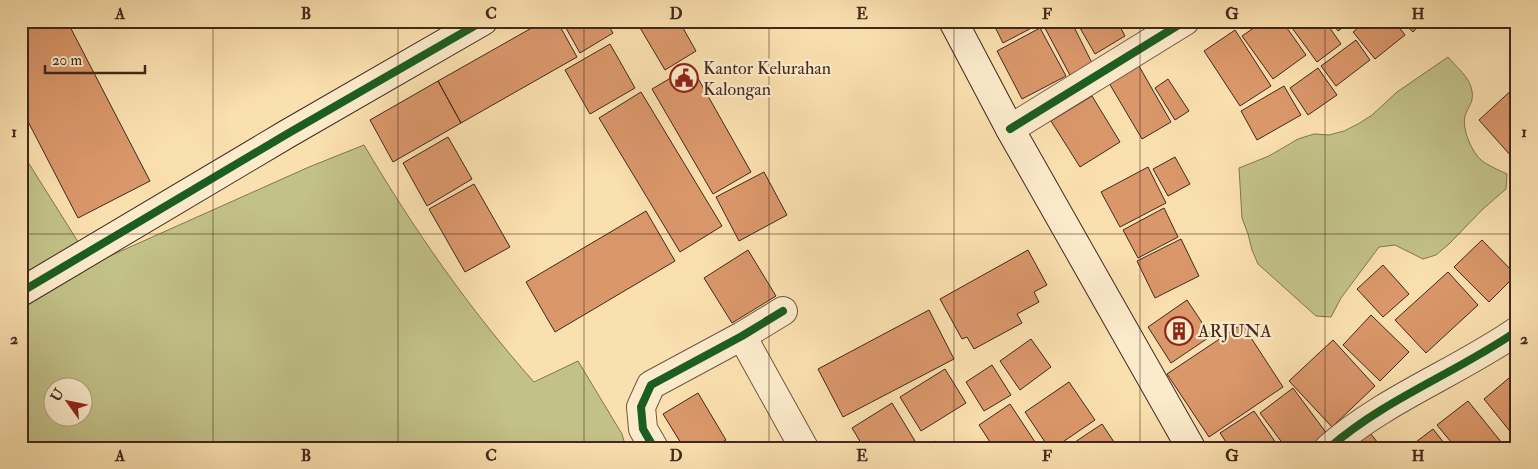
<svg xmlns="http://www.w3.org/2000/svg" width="1538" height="469" viewBox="0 0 1538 469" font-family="'IM FELL Double Pica',serif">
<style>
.green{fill:#c2c188;stroke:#827453;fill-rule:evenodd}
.building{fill:#da976a;stroke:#42281e}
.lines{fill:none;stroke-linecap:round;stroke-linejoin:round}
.street-casing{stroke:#705642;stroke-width:30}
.secondary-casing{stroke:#42281e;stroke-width:30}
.street{stroke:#fcebcb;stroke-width:28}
.secondary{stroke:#fcebcb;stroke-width:28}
.cycleway-casing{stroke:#fcebcb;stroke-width:11}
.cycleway{stroke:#1b5e20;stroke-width:8}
.grid{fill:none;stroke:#42281e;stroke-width:1;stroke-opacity:0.55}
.labels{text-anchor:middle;stroke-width:4.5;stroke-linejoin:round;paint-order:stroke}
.poi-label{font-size:18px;fill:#42281e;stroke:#fcebcb;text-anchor:start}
.neatline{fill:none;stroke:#42281e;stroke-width:2}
.grid-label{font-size:16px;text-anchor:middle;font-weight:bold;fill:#42281e}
</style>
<rect width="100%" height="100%" fill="#fbe0af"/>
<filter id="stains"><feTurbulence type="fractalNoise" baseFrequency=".004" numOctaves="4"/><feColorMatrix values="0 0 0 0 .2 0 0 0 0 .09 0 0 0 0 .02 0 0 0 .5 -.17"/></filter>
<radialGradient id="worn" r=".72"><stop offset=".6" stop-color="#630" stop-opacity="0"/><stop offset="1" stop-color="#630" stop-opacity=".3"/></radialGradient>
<path class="green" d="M 1448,57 C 1456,67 1470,77 1472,91 C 1474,103 1468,106 1465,116 C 1462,129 1471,150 1480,159 C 1486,165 1499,170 1507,174 L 1506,189 L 1483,209 L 1449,244 L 1436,255 L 1423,259 L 1395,245 L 1379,247 L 1341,298 L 1331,317 L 1316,316 L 1258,264 L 1252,250 L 1248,234 L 1242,218 L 1239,168 L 1269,156 L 1298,139 L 1314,134 L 1329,135 L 1344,131 L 1358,124 L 1372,115 L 1397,92 Z
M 364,145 C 413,228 469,309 534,382 L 578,361 L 622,434 L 626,448 L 21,448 L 21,151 L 92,264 L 309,167 ZM 52,386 L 82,386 L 82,416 L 52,416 Z"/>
<path class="building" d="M 21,21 L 67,21 L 150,181 L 78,218 L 21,108 Z
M 544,21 L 557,21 L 577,57 L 461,123 L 438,81 Z
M 562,21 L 606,21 L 613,33 L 580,53 Z
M 636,21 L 679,21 L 696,51 L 665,70 Z
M 992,21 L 1040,21 L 1041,23 L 1003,43 Z
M 1058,21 L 1071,21 L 1094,67 L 1072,79 L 1045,28 Z
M 1076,21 L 1117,21 L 1125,36 L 1095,54 Z
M 1264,21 L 1282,21 L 1306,55 L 1273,79 L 1242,36 Z
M 1287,21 L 1325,21 L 1341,44 L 1317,62 Z
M 1331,21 L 1352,21 L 1338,31 Z
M 1367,21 L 1394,21 L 1405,35 L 1375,59 L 1353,32 Z
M 1401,21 L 1423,21 L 1413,32 Z
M 1040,28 L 1066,76 L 1022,99 L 997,51 Z
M 1235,30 L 1271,86 L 1240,106 L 1204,51 Z
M 1517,30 L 1517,45 L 1510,35 Z
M 1356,40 L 1370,60 L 1336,86 L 1321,66 Z
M 610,44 L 635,88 L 590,114 L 565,70 Z
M 691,66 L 751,172 L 713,194 L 652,89 Z
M 1139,66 L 1171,122 L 1142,139 L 1109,83 Z
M 1318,68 L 1337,95 L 1308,115 L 1290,88 Z
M 1168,79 L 1189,111 L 1175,120 L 1155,88 Z
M 438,81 L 461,123 L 393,162 L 370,120 Z
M 1284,86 L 1301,115 L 1257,140 L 1241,111 Z
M 1516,86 L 1517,151 L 1511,156 L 1479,120 Z
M 641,92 L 722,226 L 680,252 L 599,118 Z
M 1092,96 L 1120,142 L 1080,167 L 1051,121 Z
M 448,137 L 472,179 L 427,206 L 403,163 Z
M 1175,157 L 1190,184 L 1168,196 L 1153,169 Z
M 1148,167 L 1166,203 L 1120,227 L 1101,192 Z
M 764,172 L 787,215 L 739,241 L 716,197 Z
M 474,184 L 510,247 L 465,272 L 429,209 Z
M 1517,200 L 1517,213 L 1511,206 Z
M 1164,208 L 1178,237 L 1138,258 L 1123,230 Z
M 646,211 L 675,261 L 555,332 L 526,282 Z
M 1181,239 L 1199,276 L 1155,298 L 1137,261 Z
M 1482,240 L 1516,275 L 1489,302 L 1454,267 Z
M 748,250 L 776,296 L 732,323 L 704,278 Z
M 1028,250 L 1047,285 L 1034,292 L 1039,302 L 1017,314 L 1022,323 L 974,349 L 967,337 L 962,339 L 940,299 Z
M 1383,265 L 1409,294 L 1383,317 L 1357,289 Z
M 1448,272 L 1478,305 L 1426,353 L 1395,320 Z
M 1187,300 L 1211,336 L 1171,363 L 1148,327 Z
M 929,310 L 954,359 L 843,417 L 818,369 Z
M 1371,315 L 1409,352 L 1380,381 L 1343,345 Z
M 1242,324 L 1283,387 L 1209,437 L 1167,374 Z
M 1031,339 L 1051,367 L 1020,390 L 1000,361 Z
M 1333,340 L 1375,386 L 1332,427 L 1289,381 Z
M 992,365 L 1011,395 L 984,411 L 966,382 Z
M 945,369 L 966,403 L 921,431 L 900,397 Z
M 1515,373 L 1517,375 L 1517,440 L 1484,399 Z
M 1069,382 L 1095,420 L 1054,448 L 1049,448 L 1025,412 Z
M 1293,388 L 1327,434 L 1308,448 L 1286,448 L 1260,413 Z
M 698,393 L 726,440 L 713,448 L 684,448 L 663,414 Z
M 1468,401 L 1506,448 L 1456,448 L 1437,425 Z
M 892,403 L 915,441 L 904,448 L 864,448 L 852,428 Z
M 1010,404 L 1039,448 L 994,448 L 979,425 Z
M 1254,411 L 1276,443 L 1269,448 L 1230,448 L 1220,433 Z
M 1102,424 L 1118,448 L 1066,448 Z
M 1433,429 L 1448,448 L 1408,448 Z
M 1370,433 L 1382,448 L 1354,448 L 1353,447 Z
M 936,441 L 940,448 L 926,448 Z"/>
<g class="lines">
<defs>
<path id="street" d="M 1010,129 L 1185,21
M 742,336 L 804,448
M 654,448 L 643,429 L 641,407 L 651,385 L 742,336 L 783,311
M 1329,448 C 1385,399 1456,373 1517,331"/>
<path id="secondary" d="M 953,21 L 1010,129 L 1191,448
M 21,292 L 287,134 L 483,21"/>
</defs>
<use href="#street" class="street-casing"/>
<use href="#secondary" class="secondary-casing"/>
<use href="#street" class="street"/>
<use href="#secondary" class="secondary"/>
<defs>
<path id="cycleway" d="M 1010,129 L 1185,21
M 21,292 L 287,134 L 483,21
M 654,448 L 643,429 L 641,407 L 651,385 L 742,336 L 783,311
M 1329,448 C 1385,399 1456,373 1517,331"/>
</defs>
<use href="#cycleway" class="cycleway-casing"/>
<use href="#cycleway" class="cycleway"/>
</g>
<path class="grid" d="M 213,21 L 213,448M 398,21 L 398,448M 584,21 L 584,448M 769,21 L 769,448M 954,21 L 954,448M 1140,21 L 1140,448M 1325,21 L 1325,448M 21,234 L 1517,234"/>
<defs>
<symbol id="civic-ring" viewBox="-11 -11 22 22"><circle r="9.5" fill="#fcebcb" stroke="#8f2418" stroke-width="1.5"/><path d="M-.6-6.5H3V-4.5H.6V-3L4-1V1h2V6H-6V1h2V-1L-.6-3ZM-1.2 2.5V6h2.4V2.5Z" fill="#8f2418"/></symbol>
<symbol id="building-ring" viewBox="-11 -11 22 22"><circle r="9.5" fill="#fcebcb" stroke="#8f2418" stroke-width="1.5"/><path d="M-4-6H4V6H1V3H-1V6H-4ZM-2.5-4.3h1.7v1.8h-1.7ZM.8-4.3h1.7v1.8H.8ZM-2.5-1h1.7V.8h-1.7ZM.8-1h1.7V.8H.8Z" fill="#8f2418"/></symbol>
</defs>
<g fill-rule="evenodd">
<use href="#civic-ring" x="668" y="62" width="32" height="32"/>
<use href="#building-ring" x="1163" y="315" width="32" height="32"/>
</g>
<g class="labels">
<g class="poi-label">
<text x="703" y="74">Kantor Kelurahan<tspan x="703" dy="21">Kalongan</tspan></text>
<text x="1198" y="337">ARJUNA</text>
</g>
</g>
<rect width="1538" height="469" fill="none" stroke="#fbe0af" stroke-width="55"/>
<g transform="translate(68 402) rotate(303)"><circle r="24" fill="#fcebcb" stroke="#b29d86"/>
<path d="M0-4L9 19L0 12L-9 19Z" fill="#8f2418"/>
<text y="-8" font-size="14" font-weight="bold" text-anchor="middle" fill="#42281e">U</text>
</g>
<path d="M45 65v8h100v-8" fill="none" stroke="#42281e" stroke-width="2.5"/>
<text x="52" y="65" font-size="15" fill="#42281e" stroke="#fcebcb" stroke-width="4" paint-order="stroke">20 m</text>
<rect x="28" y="28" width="1482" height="414" class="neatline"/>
<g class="grid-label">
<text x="120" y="19">A</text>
<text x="306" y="19">B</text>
<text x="491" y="19">C</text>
<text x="676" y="19">D</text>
<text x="862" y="19">E</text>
<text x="1047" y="19">F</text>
<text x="1232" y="19">G</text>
<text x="1418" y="19">H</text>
<text x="14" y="137">1</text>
<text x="1524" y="137">1</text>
<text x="14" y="344">2</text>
<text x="1524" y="344">2</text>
<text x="120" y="461">A</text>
<text x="306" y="461">B</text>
<text x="491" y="461">C</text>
<text x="676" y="461">D</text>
<text x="862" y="461">E</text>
<text x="1047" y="461">F</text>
<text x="1232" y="461">G</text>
<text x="1418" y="461">H</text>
</g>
<rect width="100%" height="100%" filter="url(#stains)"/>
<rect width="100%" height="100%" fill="url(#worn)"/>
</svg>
